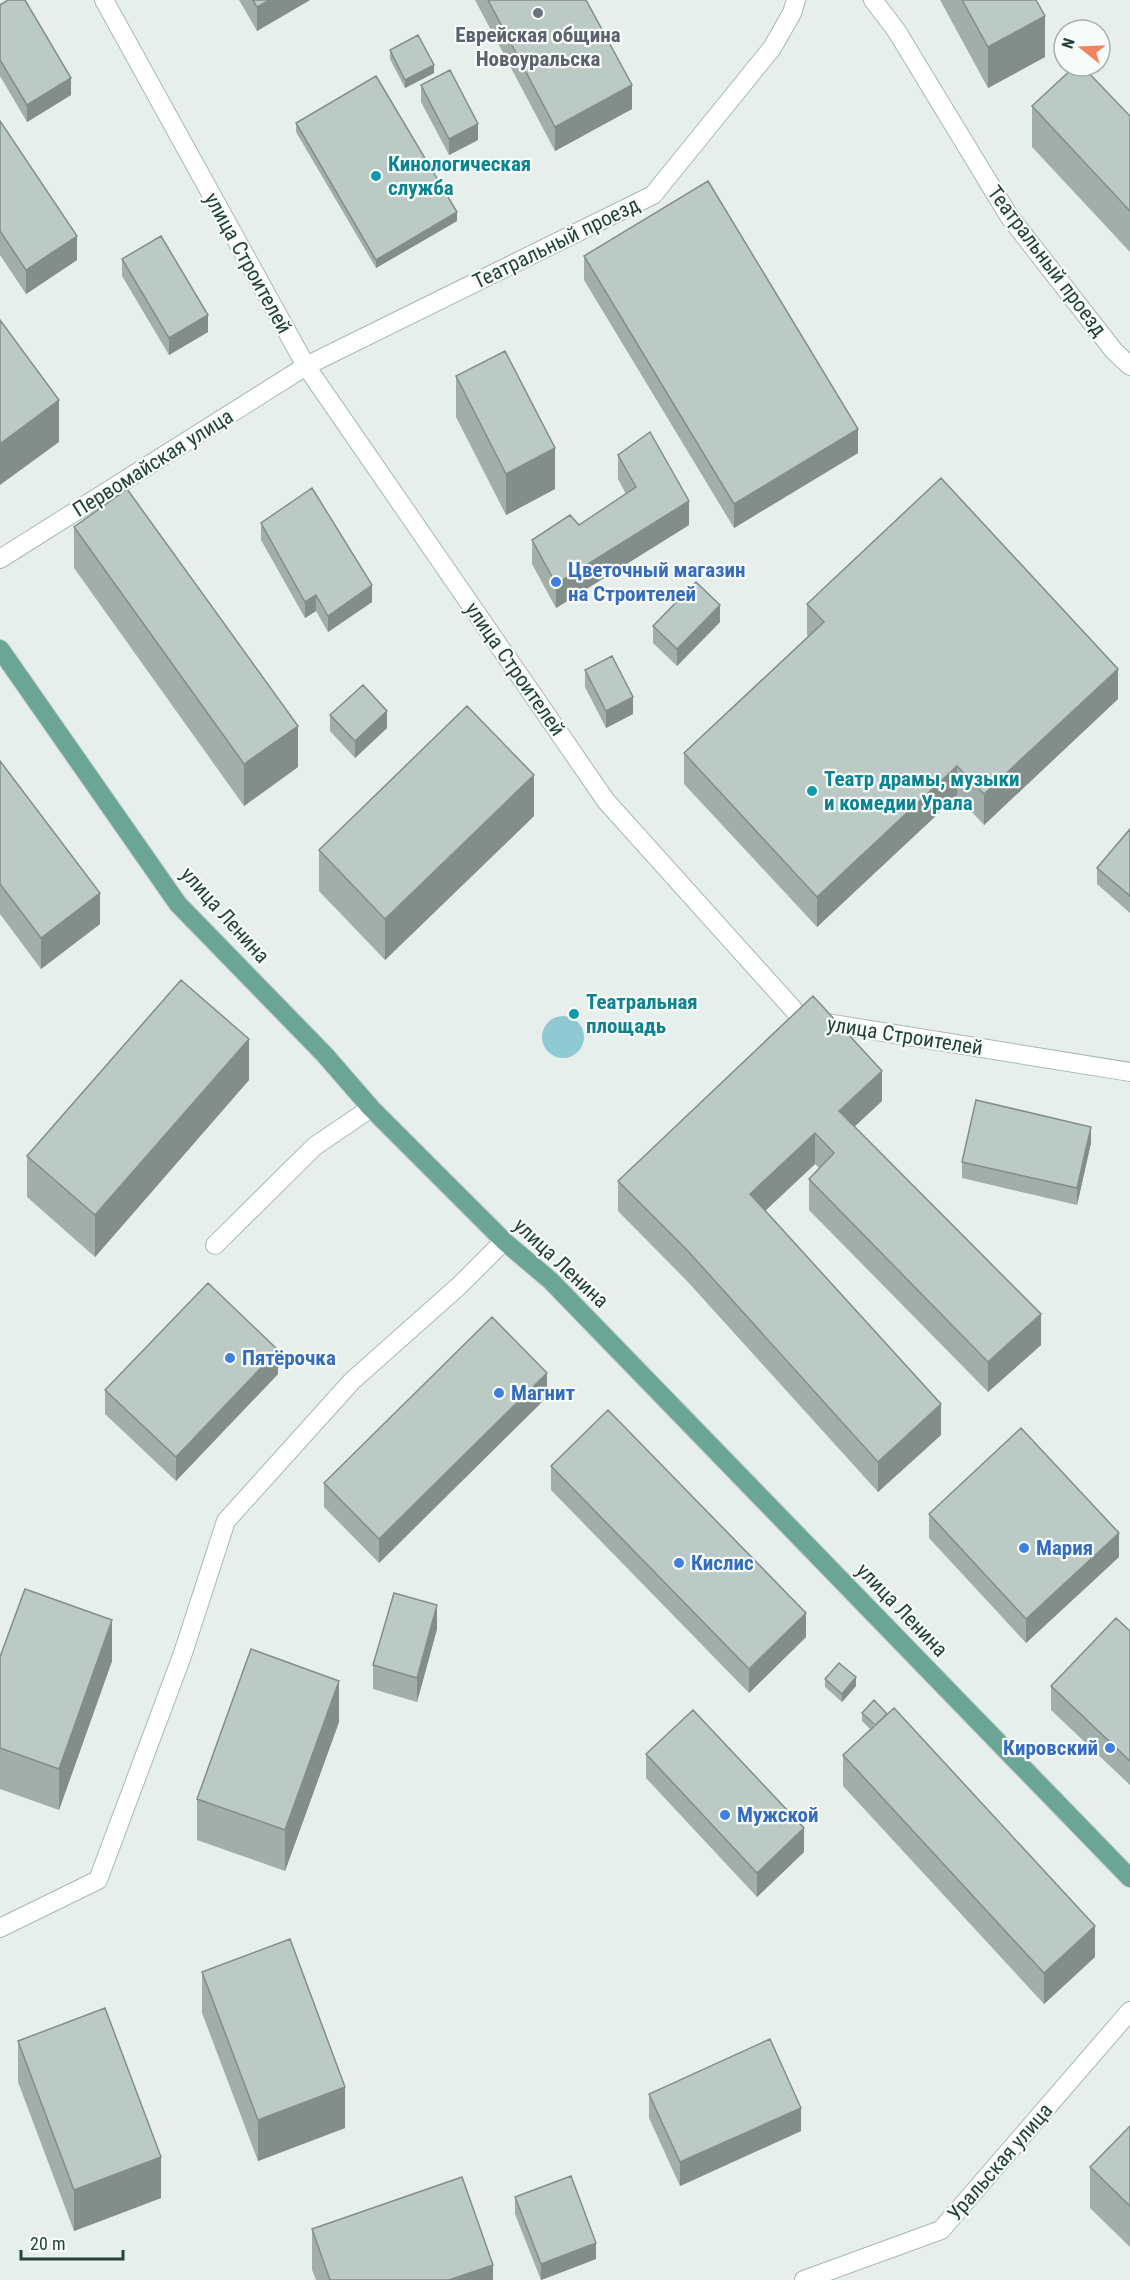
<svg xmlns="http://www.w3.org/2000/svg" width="1130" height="2280" viewBox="0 0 1130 2280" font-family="'Roboto Condensed',sans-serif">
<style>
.water{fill:#8ec9d4}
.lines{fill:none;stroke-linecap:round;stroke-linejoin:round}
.minor-casing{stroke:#a8b8b2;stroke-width:20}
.major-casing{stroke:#c2cac8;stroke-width:20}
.minor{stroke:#fff;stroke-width:18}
.major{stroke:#6aa596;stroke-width:18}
.wall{fill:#a1aea9}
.shaded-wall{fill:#838d89}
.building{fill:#bbcac4;stroke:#838d89;stroke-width:1.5}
.worship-dot{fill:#6b7280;stroke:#f7fbf9;stroke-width:2}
.culture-dot{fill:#0f9aa8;stroke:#f7fbf9;stroke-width:2}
.shop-dot{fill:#3f7fe0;stroke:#f7fbf9;stroke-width:2}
.labels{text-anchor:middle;stroke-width:4.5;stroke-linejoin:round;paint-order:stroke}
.worship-label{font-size:21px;font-weight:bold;fill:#5b616d;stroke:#f7fbf9}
.culture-label{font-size:21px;font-weight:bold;fill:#0d838f;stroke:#f7fbf9;text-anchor:start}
.street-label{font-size:21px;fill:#24423a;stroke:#f7fbf9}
.shop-label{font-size:21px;font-weight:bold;fill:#366cbe;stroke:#f7fbf9;text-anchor:start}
</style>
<rect width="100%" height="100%" fill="#e6efeb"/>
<path class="water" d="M542 1037a21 21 0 1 1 42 0a21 21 0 1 1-42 0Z"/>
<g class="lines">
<defs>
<path id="minor" d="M 104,0 L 306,366 L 606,801 L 802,1019 L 1130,1072
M 873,0 L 896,30 L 1009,216 L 1114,351 L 1130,366
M 0,559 L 306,366 L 653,195 L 772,48 L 792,13 L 796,0
M 215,1245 L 315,1146 L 371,1108
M 0,1928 L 98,1880 L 182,1656 L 226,1521 L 352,1381 L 460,1285 L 504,1241
M 804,2280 L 941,2230 L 1130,2011"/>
<path id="major" d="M 0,649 L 178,904 L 325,1055 L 371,1108 L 504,1241 L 551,1281 L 1130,1878"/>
</defs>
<use href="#minor" class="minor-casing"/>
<use href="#major" class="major-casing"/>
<use href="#minor" class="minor"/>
<use href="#major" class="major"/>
</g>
<path class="wall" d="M 239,0 L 310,0 L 257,31 Z
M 475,0 L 586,0 L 632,109 L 555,151 Z
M 940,0 L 1036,0 L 1045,57 L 988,88 Z
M 0,5 L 71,95 L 27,122 L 0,76 Z
M 390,50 L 434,73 L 405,88 L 390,59 Z
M 421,85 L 478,140 L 449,155 L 421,102 Z
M 1032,106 L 1130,116 L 1130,252 L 1032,147 Z
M 0,121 L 77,260 L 26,294 L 0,255 Z
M 296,123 L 457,221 L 376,268 L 296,132 Z
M 584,256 L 858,453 L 734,528 L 584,280 Z
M 122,259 L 208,332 L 169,355 L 122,276 Z
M 456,376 L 555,489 L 506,515 L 456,417 Z
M 618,455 L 689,525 L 556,608 L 532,564 L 532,540 L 579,525 L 626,494 L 618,479 Z
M 261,523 L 372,602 L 328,632 L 316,611 L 305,618 L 261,540 Z
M 74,527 L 298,767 L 244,806 L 74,568 Z
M 807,604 L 1118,699 L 984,825 L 957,796 L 817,927 L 684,784 L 684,753 L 808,636 L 807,635 Z
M 720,622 L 677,666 L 653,643 L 653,626 Z
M 585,670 L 633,714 L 606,728 L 585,687 Z
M 330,715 L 387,728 L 355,758 L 330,731 Z
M 0,761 L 100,924 L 41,969 L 0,914 Z
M 534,816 L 385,960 L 319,891 L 319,850 Z
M 1130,829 L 1130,913 L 1097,884 L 1097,868 Z
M 249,1080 L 95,1257 L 27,1197 L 27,1156 Z
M 882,1101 L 854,1127 L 1041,1345 L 988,1392 L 809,1210 L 809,1179 L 819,1168 L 815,1164 L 765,1211 L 941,1435 L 878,1492 L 687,1281 L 618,1211 L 618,1181 Z
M 1091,1143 L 1077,1205 L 962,1178 L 962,1162 Z
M 278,1374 L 176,1481 L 105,1414 L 105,1390 Z
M 547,1397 L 379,1563 L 324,1507 L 324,1483 Z
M 551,1466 L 806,1637 L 749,1693 L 551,1490 Z
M 929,1514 L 1119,1557 L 1026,1643 L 929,1538 Z
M 437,1629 L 417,1702 L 373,1689 L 373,1665 Z
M 1130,1631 L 1130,1785 L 1051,1710 L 1051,1686 Z
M 0,1657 L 112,1661 L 59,1810 L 0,1789 Z
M 825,1679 L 856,1686 L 842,1702 L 825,1687 Z
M 862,1713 L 1095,1957 L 1044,2004 L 843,1786 L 843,1755 L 870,1729 L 862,1721 Z
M 339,1722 L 285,1871 L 197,1840 L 197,1799 Z
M 646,1754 L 804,1852 L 757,1897 L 646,1778 Z
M 202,1972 L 345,2128 L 258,2161 L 202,2013 Z
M 18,2041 L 161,2198 L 74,2231 L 18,2082 Z
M 649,2094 L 801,2131 L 680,2186 L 649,2118 Z
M 1130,2126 L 1130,2247 L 1090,2208 L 1090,2167 Z
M 515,2197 L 596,2259 L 541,2280 L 515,2214 Z
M 312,2229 L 493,2280 L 316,2280 L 312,2270 Z"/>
<path class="shaded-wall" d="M 270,0 L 310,0 L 257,31 L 257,7 Z
M 1045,16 L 1045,57 L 988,88 L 988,47 Z
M 434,65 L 434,73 L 405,88 L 405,80 Z
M 71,78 L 71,95 L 27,122 L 27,105 Z
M 632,85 L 632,109 L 555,151 L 555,127 Z
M 478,124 L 478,140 L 449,155 L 449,139 Z
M 457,212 L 457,221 L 376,268 L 376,260 Z
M 77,236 L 77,260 L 26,294 L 26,270 Z
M 208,315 L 208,332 L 169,355 L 169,338 Z
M 59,400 L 59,442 L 0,485 L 0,444 Z
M 858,429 L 858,453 L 734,528 L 734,504 Z
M 555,448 L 555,489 L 506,515 L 506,474 Z
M 689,501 L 689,525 L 556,608 L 556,584 Z
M 372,585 L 372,602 L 328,632 L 328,616 Z
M 316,595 L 316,611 L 305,618 L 305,602 Z
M 720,605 L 720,622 L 677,666 L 677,649 Z
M 1118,669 L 1118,699 L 984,825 L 984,794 Z
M 633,697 L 633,714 L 606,728 L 606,711 Z
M 387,711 L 387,728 L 355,758 L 355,741 Z
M 298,726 L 298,767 L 244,806 L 244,764 Z
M 957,766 L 957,796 L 817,927 L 817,897 Z
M 534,775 L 534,816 L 385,960 L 385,919 Z
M 100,893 L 100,924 L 41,969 L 41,938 Z
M 249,1039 L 249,1080 L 95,1257 L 95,1215 Z
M 882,1071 L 882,1101 L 839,1141 L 839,1111 Z
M 1091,1127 L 1091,1143 L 1077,1205 L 1077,1188 Z
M 815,1133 L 815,1164 L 750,1225 L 750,1194 Z
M 1041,1314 L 1041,1345 L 988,1392 L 988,1362 Z
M 278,1350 L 278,1374 L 176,1481 L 176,1457 Z
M 547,1373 L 547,1397 L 379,1563 L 379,1539 Z
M 941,1404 L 941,1435 L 878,1492 L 878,1462 Z
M 1119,1533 L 1119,1557 L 1026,1643 L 1026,1619 Z
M 437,1605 L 437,1629 L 417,1702 L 417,1678 Z
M 806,1613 L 806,1637 L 749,1693 L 749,1669 Z
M 112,1620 L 112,1661 L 59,1810 L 59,1769 Z
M 856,1677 L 856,1686 L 842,1702 L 842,1694 Z
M 339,1681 L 339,1722 L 285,1871 L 285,1830 Z
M 804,1828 L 804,1852 L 757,1897 L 757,1873 Z
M 1095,1926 L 1095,1957 L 1044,2004 L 1044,1973 Z
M 345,2087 L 345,2128 L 258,2161 L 258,2120 Z
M 801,2108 L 801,2131 L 680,2186 L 680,2162 Z
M 161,2157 L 161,2198 L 74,2231 L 74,2190 Z
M 596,2243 L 596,2259 L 541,2280 L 541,2264 Z
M 493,2265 L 493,2280 L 449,2280 Z"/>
<path class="building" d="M 8,0 L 25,0 L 71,78 L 27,105 L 0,60 L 0,5 Z
M 253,0 L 270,0 L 257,7 Z
M 488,0 L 586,0 L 632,85 L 555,127 Z
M 962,0 L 1036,0 L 1045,16 L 988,47 Z
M 418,35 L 434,65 L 405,80 L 390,50 Z
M 1075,66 L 1082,66 L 1130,116 L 1130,211 L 1032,106 Z
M 450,70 L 478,124 L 449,139 L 421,85 Z
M 376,76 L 457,212 L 376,260 L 296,123 Z
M 0,121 L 77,236 L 26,270 L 0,231 Z
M 708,181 L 858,429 L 734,504 L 584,256 Z
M 161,236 L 208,315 L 169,338 L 122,259 Z
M 0,320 L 59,400 L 0,444 Z
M 505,351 L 555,448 L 506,474 L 456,376 Z
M 650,432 L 689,501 L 556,584 L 532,540 L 570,515 L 579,525 L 636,487 L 618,455 Z
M 941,478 L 1118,669 L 984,794 L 957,766 L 817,897 L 684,753 L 824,622 L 807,604 Z
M 312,488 L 372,585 L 328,616 L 316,595 L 305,602 L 261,523 Z
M 127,489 L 298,726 L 244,764 L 74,527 Z
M 696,582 L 720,605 L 677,649 L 653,626 Z
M 612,656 L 633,697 L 606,711 L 585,670 Z
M 363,685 L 387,711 L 355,741 L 330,715 Z
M 467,706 L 534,775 L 385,919 L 319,850 Z
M 0,761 L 100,893 L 41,938 L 0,884 Z
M 1130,829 L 1130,896 L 1097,868 Z
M 181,980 L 249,1039 L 95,1215 L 27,1156 Z
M 813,996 L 882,1071 L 839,1111 L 1041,1314 L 988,1362 L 809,1179 L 834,1153 L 815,1133 L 750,1194 L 941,1404 L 878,1462 L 687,1250 L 618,1181 Z
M 976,1100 L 1091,1127 L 1077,1188 L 962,1162 Z
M 208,1283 L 278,1350 L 176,1457 L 105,1390 Z
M 492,1317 L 547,1373 L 379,1539 L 324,1483 Z
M 608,1410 L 806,1613 L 749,1669 L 551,1466 Z
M 1021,1428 L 1119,1533 L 1026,1619 L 929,1514 Z
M 25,1589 L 112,1620 L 59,1769 L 0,1748 L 0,1657 Z
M 394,1593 L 437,1605 L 417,1678 L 373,1665 Z
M 1116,1618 L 1130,1631 L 1130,1761 L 1051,1686 Z
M 251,1649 L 339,1681 L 285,1830 L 197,1799 Z
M 839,1663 L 856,1677 L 842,1694 L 825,1679 Z
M 874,1700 L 887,1714 L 875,1725 L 862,1713 Z
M 894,1708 L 1095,1926 L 1044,1973 L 843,1755 Z
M 693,1710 L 804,1828 L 757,1873 L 646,1754 Z
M 290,1939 L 345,2087 L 258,2120 L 202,1972 Z
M 105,2008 L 161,2157 L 74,2190 L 18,2041 Z
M 770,2039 L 801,2108 L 680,2162 L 649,2094 Z
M 1130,2126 L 1130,2206 L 1090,2167 Z
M 571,2176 L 596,2243 L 541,2264 L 515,2197 Z
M 462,2177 L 493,2265 L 449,2280 L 330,2280 L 312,2229 Z"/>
<circle class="worship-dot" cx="538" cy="13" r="6"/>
<g class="culture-dot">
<circle cx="376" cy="176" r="6"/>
<circle cx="812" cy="791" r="6"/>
<circle cx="574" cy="1014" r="6"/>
</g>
<g class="shop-dot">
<circle cx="556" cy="582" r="6"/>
<circle cx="230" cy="1358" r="6"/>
<circle cx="499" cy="1393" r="6"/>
<circle cx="1024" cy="1548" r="6"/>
<circle cx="679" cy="1563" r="6"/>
<circle cx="1110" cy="1748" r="6"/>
<circle cx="725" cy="1815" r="6"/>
</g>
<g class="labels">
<g class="worship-label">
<text x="538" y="42">Еврейская община<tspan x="538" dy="24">Новоуральска</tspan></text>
</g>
<g class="culture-label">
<text x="388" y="171">Кинологическая<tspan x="388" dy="24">служба</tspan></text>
<text x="824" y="786">Театр драмы, музыки<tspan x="824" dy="24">и комедии Урала</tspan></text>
<text x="586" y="1009">Театральная<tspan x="586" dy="24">площадь</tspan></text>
</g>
<g class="street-label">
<text transform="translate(556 243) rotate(-26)" y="7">Театральный проезд</text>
<text transform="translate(1047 261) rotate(53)" y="7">Театральный проезд</text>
<text transform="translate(248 263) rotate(61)" y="7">улица Строителей</text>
<text transform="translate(153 463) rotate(-32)" y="7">Первомайская улица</text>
<text transform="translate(515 669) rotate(55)" y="7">улица Строителей</text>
<text transform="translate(225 915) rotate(48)" y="7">улица Ленина</text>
<text transform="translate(905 1036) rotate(9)" y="7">улица Строителей</text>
<text transform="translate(561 1263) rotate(43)" y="7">улица Ленина</text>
<text transform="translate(902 1610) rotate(46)" y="7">улица Ленина</text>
<text transform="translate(1000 2162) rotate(-49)" y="7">Уральская улица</text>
</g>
<g class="shop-label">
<text x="568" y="577">Цветочный магазин<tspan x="568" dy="24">на Строителей</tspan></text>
<text x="242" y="1365">Пятёрочка</text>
<text x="511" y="1400">Магнит</text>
<text x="1036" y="1555">Мария</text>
<text x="691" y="1570">Кислис</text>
<text x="1098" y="1755" text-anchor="end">Кировский</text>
<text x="737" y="1822">Мужской</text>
</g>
</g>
<g transform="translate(1082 48) rotate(288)"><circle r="28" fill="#f7fbf9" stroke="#a3b1ad" stroke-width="1.5"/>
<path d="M0-4.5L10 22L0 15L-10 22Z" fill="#f4845f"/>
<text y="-9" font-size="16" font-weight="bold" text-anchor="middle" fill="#24423a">N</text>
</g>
<path d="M21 2250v9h102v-9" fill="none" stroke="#24423a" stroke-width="3"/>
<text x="30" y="2250" font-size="18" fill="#24423a" stroke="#f7fbf9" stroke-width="4.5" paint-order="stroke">20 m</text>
</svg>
